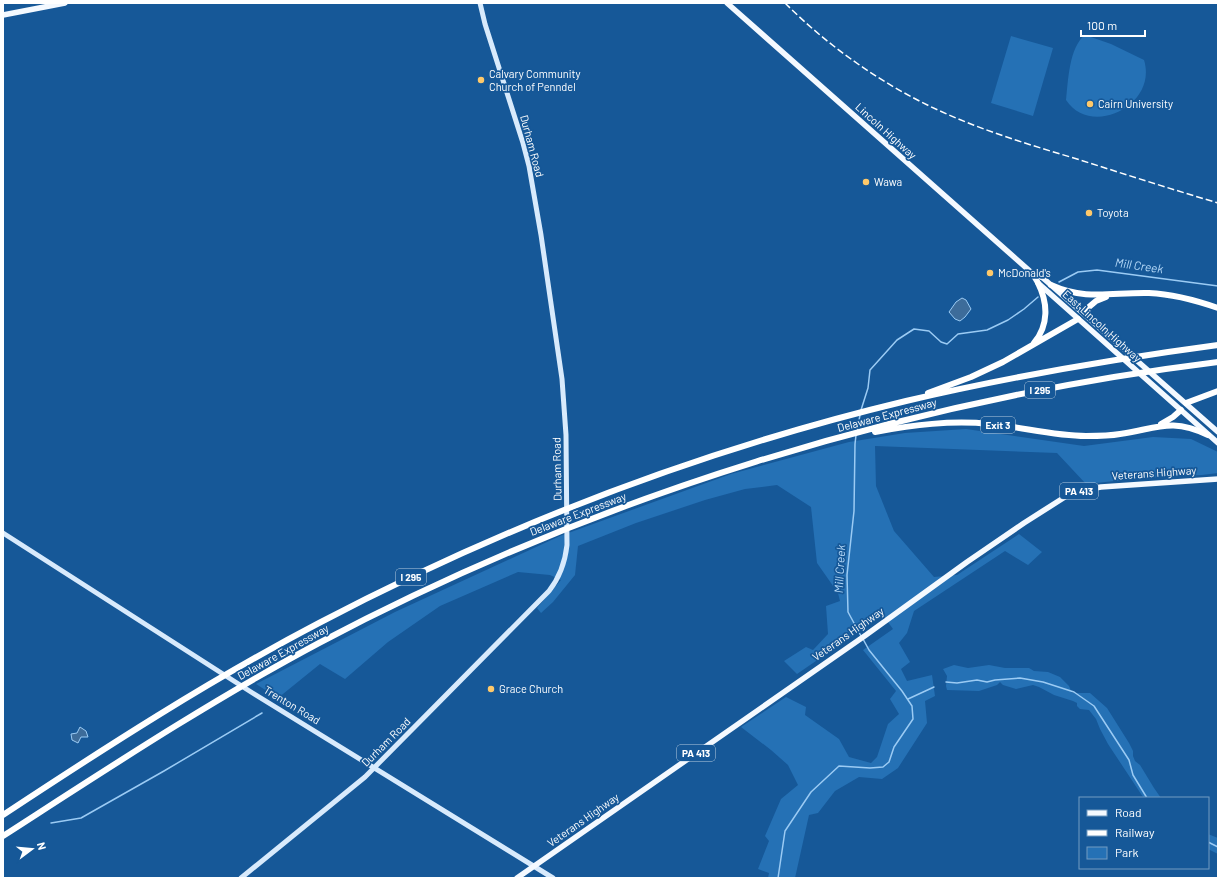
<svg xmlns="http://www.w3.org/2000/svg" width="1221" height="881" viewBox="0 0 1221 881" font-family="Barlow,sans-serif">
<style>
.green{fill:#2571b5}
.water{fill:#3d6c9a;stroke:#9bcbf4}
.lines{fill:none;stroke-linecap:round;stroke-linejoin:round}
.stream{stroke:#9bcbf4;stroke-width:1.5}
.secondary{stroke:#d8eafc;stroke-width:5}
.primary{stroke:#f4f9ff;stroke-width:5.5}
.highway{stroke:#fff;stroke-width:6}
.rail{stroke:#fff;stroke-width:1.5;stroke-dasharray:7 3;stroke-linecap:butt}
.poi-dot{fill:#ffc96a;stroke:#165898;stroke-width:1.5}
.labels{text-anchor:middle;stroke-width:3.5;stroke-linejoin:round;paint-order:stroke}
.shield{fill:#165898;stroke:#b9cde0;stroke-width:1}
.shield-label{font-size:10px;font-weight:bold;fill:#fff}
.poi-label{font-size:11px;fill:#fff;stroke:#165898;text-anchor:start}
.street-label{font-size:11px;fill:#fff;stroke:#165898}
.water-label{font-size:12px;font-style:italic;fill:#b5d9f8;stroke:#165898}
</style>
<rect width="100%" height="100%" fill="#165898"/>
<path class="green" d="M 1085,35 L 1111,44 L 1144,60 C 1158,105 1091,138 1066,100 C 1068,82 1069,47 1085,35 Z
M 1011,36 L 1053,48 L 1033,116 L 991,103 Z
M 966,429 L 1084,446 L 1153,437 L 1191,439 L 1218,452 L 1218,473 L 1202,475 L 1144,478 L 1086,484 L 1057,453 L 875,446 L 876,486 L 894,531 L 934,577 L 957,575 L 1019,534 L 1042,552 L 1028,565 L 1005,551 L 914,611 L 907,633 L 899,643 L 910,662 L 901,669 L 907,681 L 932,675 L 935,696 L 925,701 L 927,723 L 898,768 L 882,779 L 859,777 L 835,791 L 818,813 L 809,815 L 795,878 L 768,878 L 769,873 L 758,869 L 769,841 L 765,836 L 781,799 L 798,785 L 788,765 L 771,750 L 741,727 L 786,697 L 806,707 L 805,715 L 839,739 L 849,757 L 871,763 L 877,757 L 888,724 L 899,714 L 890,699 L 896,691 L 863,650 L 893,629 L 883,615 L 797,674 L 784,661 L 806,647 L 813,650 L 828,634 L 826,606 L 840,601 L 838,593 L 817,563 L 811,507 L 777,485 L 745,489 L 705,500 L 636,523 L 578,546 L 575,575 L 553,602 L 541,613 L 537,608 L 561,580 L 550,575 L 518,572 L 440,606 L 388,642 L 345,679 L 320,664 L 278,698 L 256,684 L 395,612 L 560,536 L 731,474 L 849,442 L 905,433 Z
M 954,665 L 968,668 L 989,665 L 1005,668 L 1029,668 L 1034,671 L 1048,672 L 1060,677 L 1069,686 L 1072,693 L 1090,693 L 1107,708 L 1129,743 L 1133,751 L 1133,756 L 1135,761 L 1140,765 L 1154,788 L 1161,798 L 1144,798 L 1141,794 L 1108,744 L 1100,729 L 1096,719 L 1089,710 L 1080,709 L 1077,706 L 1077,703 L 1073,701 L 1054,695 L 1039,687 L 1033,685 L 1016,689 L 1003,685 L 1000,682 L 997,685 L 979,691 L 947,690 L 946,686 L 947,676 L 943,669 Z
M 1208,834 L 1218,838 L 1218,854 L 1208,849 Z"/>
<path class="water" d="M 962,298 L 966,300 L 971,309 L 965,317 L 960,321 L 955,319 L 949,312 L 956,302 Z
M 80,727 L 86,731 L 88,737 L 81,737 L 78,743 L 72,740 L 71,734 L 77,733 Z"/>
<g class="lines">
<path class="stream" d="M 1059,282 L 1078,272 L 1097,270 L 1218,286
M 861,410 L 868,388 L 870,370 L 897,340 L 914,329 L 929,331 L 941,342 L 947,344 L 958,334 L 987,330 L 1008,320 L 1024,309 L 1038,297
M 857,431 L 860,415
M 856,435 L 855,444 L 854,511 L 847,575 L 848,612 L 861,636
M 946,682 L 957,683 L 977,680 L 987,682 L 995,680 L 1020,678 L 1043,682 L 1074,692 L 1094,706 L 1129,760 L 1133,775 L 1147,798
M 908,699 L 934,687
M 51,823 L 81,818 L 164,771 L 262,713
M 1208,842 L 1218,847
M 778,878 L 785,831 L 811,792 L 839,766 L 870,768 L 883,767 L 889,762 L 894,747 L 913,719 L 912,706 L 902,691 L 869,650 L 863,639"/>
<path class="secondary" d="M 3,533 L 251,692 L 553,878
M 241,878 L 365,777 L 549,591 C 560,577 565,563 567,545 L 566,435 L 562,379 L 541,235 L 529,166 L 523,143 L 485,24 L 480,3"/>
<path class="primary" d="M 727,3 L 1032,273 L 1043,278 L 1218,432
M 3,15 L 65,3
M 1032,273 L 1038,283 L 1218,443
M 517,878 L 866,635 L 967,562 L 1024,523 L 1068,495 L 1084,490 L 1101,487 L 1218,479"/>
<path class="highway" d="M 1051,285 C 1086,301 1113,292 1149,293 C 1172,294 1195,300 1218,308
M 1083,312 L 1096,301 L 1106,297
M 1034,343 C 1049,325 1048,303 1038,283
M 928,393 L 971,377 L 1003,362 L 1078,319
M 1186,403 L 1218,391
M 1161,424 L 1173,417 L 1181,410
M 875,432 C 913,425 951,420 990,424 C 1022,427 1054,436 1086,436 C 1097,436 1109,436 1120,434 C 1156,429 1171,417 1208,435
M 3,815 C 106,747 210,680 319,623 C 504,526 702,450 906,401 C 1009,377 1113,359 1218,345
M 3,836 C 107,769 210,701 319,643 C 599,495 905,401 1218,362"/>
<path class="rail" d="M 785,3 C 829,47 883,85 940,111 C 984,131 1030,145 1077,159 C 1124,174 1171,189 1218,203"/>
</g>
<g class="poi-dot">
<circle cx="481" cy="80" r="4"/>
<circle cx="1090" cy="104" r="4"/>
<circle cx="866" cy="182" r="4"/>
<circle cx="1089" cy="213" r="4"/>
<circle cx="990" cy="273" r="4"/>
<circle cx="491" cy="689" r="4"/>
</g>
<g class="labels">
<g class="shield">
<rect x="1025" y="382" width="30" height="16" rx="3"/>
<rect x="981" y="417" width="34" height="16" rx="3"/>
<rect x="1060" y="483" width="38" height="16" rx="3"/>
<rect x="396" y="569" width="30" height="16" rx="3"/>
<rect x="677" y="745" width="38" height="16" rx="3"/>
</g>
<g class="shield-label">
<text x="1040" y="394">I 295</text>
<text x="998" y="429">Exit 3</text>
<text x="1079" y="495">PA 413</text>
<text x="411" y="581">I 295</text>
<text x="696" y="757">PA 413</text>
</g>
<g class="poi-label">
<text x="489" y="78">Calvary Community<tspan x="489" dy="13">Church of Penndel</tspan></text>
<text x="1098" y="108">Cairn University</text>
<text x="874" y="186">Wawa</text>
<text x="1097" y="217">Toyota</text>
<text x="998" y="277">McDonald's</text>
<text x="499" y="693">Grace Church</text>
</g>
<g class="street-label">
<text transform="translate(886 131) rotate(42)" y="4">Lincoln Highway</text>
<text transform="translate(532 146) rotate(75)" y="4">Durham Road</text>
<text transform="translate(1102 326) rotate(42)" y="4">East Lincoln Highway</text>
<text transform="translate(887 415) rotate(-15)" y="4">Delaware Expressway</text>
<text transform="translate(557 469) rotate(-91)" y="4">Durham Road</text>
<text transform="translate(1154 473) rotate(-4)" y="4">Veterans Highway</text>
<text transform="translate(578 514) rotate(-21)" y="4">Delaware Expressway</text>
<text transform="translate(848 634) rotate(-35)" y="4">Veterans Highway</text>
<text transform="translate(283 652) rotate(-29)" y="4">Delaware Expressway</text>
<text transform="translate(292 705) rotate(31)" y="4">Trenton Road</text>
<text transform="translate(386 742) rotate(-45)" y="4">Durham Road</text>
<text transform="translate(583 820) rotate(-35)" y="4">Veterans Highway</text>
</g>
<g class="water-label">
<text transform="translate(1139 266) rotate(8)" y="4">Mill Creek</text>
<text transform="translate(840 569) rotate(-87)" y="4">Mill Creek</text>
</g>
</g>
<rect width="1221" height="881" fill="none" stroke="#ffffff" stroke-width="8"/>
<rect x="1079" y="797" width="130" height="72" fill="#165898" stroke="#739bc1"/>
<rect x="1087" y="810" width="20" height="6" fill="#f4f9ff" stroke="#739bc1"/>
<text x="1115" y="817" font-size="12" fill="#ffffff">Road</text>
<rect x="1087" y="830" width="20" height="6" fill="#ffffff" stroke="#739bc1"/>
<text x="1115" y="837" font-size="12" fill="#ffffff">Railway</text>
<rect x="1087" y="847" width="20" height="12" fill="#2571b5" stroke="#739bc1"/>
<text x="1115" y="857" font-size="12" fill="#ffffff">Park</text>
<g transform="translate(32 849) rotate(74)" stroke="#165898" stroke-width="3" paint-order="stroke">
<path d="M0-3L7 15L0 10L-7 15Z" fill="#ffffff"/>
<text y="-6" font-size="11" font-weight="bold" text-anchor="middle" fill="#ffffff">N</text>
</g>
<path d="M1081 30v6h64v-6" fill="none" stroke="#ffffff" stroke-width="2"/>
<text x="1087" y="30" font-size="12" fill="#ffffff" stroke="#165898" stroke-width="3" paint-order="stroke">100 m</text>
</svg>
